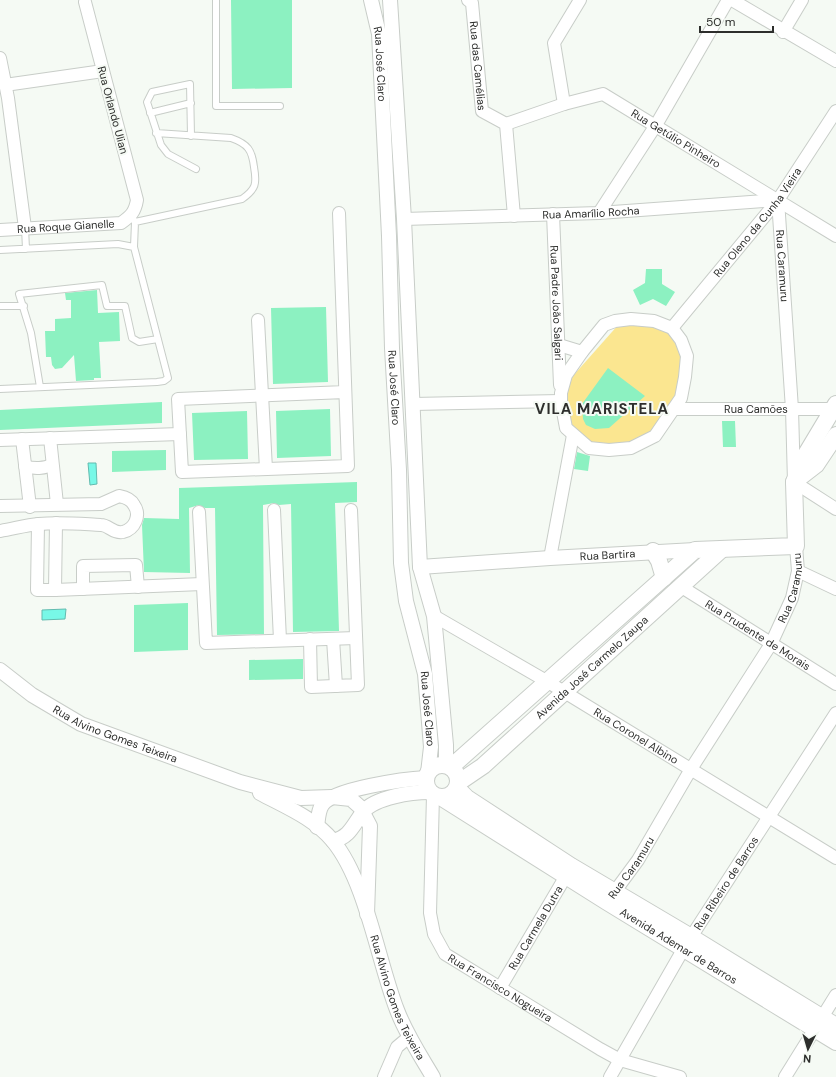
<svg xmlns="http://www.w3.org/2000/svg" width="836" height="1077" viewBox="0 0 836 1077" font-family="'DM Sans',sans-serif">
<style>
.green{fill:#fbe690}
.water{fill:#78f8e7;stroke:#62bbaf}
.building{fill:#8cf1c1}
.lines{fill:none;stroke-linecap:round;stroke-linejoin:round}
.service-casing{stroke:#c8cdc8;stroke-width:8}
.minor-casing{stroke:#c8cdc8;stroke-width:14}
.tertiary-casing{stroke:#c8cdc8;stroke-width:16}
.secondary-casing{stroke:#c8cdc8;stroke-width:18}
.service{stroke:#fff;stroke-width:6}
.minor{stroke:#fff;stroke-width:12}
.tertiary{stroke:#fff;stroke-width:14}
.secondary{stroke:#fff;stroke-width:16}
.labels{text-anchor:middle;stroke-width:4;stroke-linejoin:round;paint-order:stroke}
.street-label{font-size:11px;fill:#2d2e2c;stroke:#f5faf4}
.district-label{font-size:15px;font-weight:bold;letter-spacing:1px;fill:#2d2e2c;stroke:#f5faf4}
</style>
<rect width="100%" height="100%" fill="#f5faf4"/>
<path class="green" d="M 619,324 L 646,325 L 668,332 L 682,354 L 678,397 L 653,433 L 630,443 L 609,446 L 589,443 L 576,432 L 569,422 L 565,395 L 572,377 Z"/>
<path class="water" d="M 88,463 L 96,463 L 97,484 L 90,485 Z
M 66,609 L 65,619 L 42,620 L 42,610 Z"/>
<path class="building" d="M 231,0 L 292,0 L 292,88 L 232,89 Z
M 646,269 L 662,269 L 662,284 L 675,292 L 666,306 L 653,299 L 640,305 L 633,290 L 645,283 Z
M 97,290 L 98,313 L 119,312 L 120,341 L 99,342 L 101,378 L 94,378 L 94,380 L 76,381 L 74,355 L 62,368 L 55,369 L 52,365 L 51,357 L 46,357 L 45,331 L 55,331 L 55,319 L 71,318 L 71,300 L 66,300 L 65,293 Z
M 326,307 L 328,382 L 273,384 L 271,308 Z
M 608,368 L 645,396 L 609,428 L 595,429 L 586,425 L 583,419 L 582,404 Z
M 162,402 L 162,423 L 0,430 L 0,410 Z
M 330,409 L 331,456 L 277,458 L 276,411 Z
M 247,411 L 248,459 L 194,460 L 192,413 Z
M 722,421 L 735,421 L 736,447 L 723,447 Z
M 166,450 L 166,470 L 112,472 L 112,451 Z
M 577,452 L 590,456 L 588,471 L 574,469 Z
M 357,482 L 357,502 L 335,503 L 339,631 L 293,632 L 291,504 L 279,505 L 274,503 L 263,505 L 264,634 L 217,635 L 215,508 L 205,508 L 199,505 L 189,508 L 190,573 L 144,572 L 142,525 L 144,518 L 179,519 L 179,488 Z
M 188,603 L 188,650 L 134,652 L 134,605 Z
M 303,659 L 303,679 L 249,680 L 249,660 Z"/>
<g class="lines">
<defs>
<path id="service" d="M 216,0 L 216,106 L 280,106
M 150,113 L 191,103
M 191,136 L 190,84 L 152,92 L 147,102 L 161,145 L 168,154 L 196,169
M 133,219 L 135,222 L 134,247
M 135,222 L 242,199 C 256,189 257,184 254,167 C 252,150 248,144 231,138 L 156,133
M 25,228 L 26,249
M 0,250 L 118,244 L 134,247 L 168,378 L 164,381 L 157,382 L 0,389
M 0,306 L 24,306
M 40,387 L 31,333 L 19,294 L 102,285 L 107,306 L 125,306 L 132,338 L 139,342 L 158,339"/>
<g id="minor">
<path id="s1" d="M 468,0 L 472,3 L 482,111 L 506,124 L 514,216"/>
<path d="M 732,0 L 836,61"/>
<path d="M 783,32 L 802,0"/>
<path d="M 0,58 L 8,98 L 25,228"/>
<path d="M 5,85 L 103,71"/>
<path d="M 564,104 L 554,43 L 580,0"/>
<path id="s2" d="M 506,124 L 564,104 L 603,94 L 836,236"/>
<path id="s3" d="M 778,200 L 792,409 L 794,482 L 836,509"/>
<path d="M 339,213 L 348,466 L 182,472 L 178,399 L 345,392"/>
<path d="M 599,213 L 656,125 L 728,0"/>
<path id="s4" d="M 553,214 L 560,385"/>
<path id="s5" d="M 404,219 L 599,213 L 778,200"/>
<path id="s6" d="M 0,230 L 121,223 C 131,216 135,212 137,200 L 85,2"/>
<path d="M 631,319 L 654,321 L 672,328 L 681,340 L 687,356 L 685,377 L 681,398 L 655,436 L 631,448 L 609,450 L 589,448 L 566,428 L 561,401 L 561,393 L 566,375 L 582,352 L 604,325 L 615,321 Z"/>
<path d="M 258,320 L 266,469"/>
<path id="s7" d="M 672,328 L 778,200 L 836,111"/>
<path d="M 559,345 L 582,352"/>
<path d="M 413,404 L 561,401"/>
<path id="s8" d="M 675,409 L 833,409 L 836,411"/>
<path d="M 50,438 L 57,504"/>
<path d="M 22,439 L 30,507"/>
<path d="M 0,440 L 180,434"/>
<path d="M 25,466 C 33,469 46,469 52,464"/>
<path d="M 0,506 L 101,504 L 119,496 C 125,497 131,499 134,505 C 141,515 135,529 123,532 C 113,534 109,525 101,525 C 81,524 60,522 39,524 C 26,525 13,529 0,531"/>
<path d="M 274,510 L 280,640"/>
<path d="M 199,512 L 206,643 L 356,638"/>
<path d="M 38,524 L 37,590 L 55,590 L 56,523"/>
<path d="M 550,558 L 573,435"/>
<path d="M 798,571 L 836,589"/>
<path id="s9" d="M 680,586 L 836,684"/>
<path d="M 83,589 L 83,566 L 136,565 L 138,587"/>
<path d="M 55,590 L 202,584"/>
<path id="s10" d="M 434,616 L 548,682 L 836,858"/>
<path d="M 310,639 L 311,687 L 358,685 L 351,510"/>
<path d="M 333,639 L 336,686"/>
<path id="s11" d="M 433,795 L 430,913 L 434,934 L 445,954 L 600,1049 L 620,1060 L 680,1077"/>
<path id="s12" d="M 610,898 L 638,860 L 691,769 L 771,644 L 792,598 L 798,571 L 796,546"/>
<path id="s13" d="M 500,988 L 570,869"/>
<path d="M 384,1077 L 397,1047 L 409,1037"/>
<path id="s14" d="M 610,1077 L 684,948 L 836,713"/>
<path d="M 785,1077 L 836,995"/>
</g>
<g id="tertiary">
<path id="s15" d="M 371,0 L 379,34 L 389,236 L 392,348 L 399,470 L 401,563 L 406,601 L 425,674 L 431,747 L 428,773"/>
<path d="M 390,0 L 404,219 L 420,567 L 434,616 L 446,745 L 446,765"/>
<path id="s16" d="M 420,567 L 550,558 L 695,550"/>
<path id="s17" d="M 0,670 L 32,695 L 81,724 L 240,782 L 301,798 L 332,797 L 351,799 L 360,807 L 370,826 L 367,914"/>
<path id="s18" d="M 260,793 C 286,807 314,818 333,841 C 366,881 378,961 397,1010 C 406,1034 420,1055 433,1077"/>
<path d="M 317,827 C 318,820 318,811 322,805 C 332,789 406,779 426,778"/>
<path d="M 333,841 C 350,837 353,825 363,812 C 375,797 412,792 430,792"/>
</g>
<g id="secondary">
<path d="M 794,482 L 816,465 L 836,435"/>
<path d="M 653,551 L 659,561 L 664,578"/>
<circle cx="442" cy="781" r="16"/>
<path d="M 451,767 L 695,550 L 796,546 L 794,482 L 806,454 L 836,404"/>
<path id="s19" d="M 458,783 L 483,766 L 722,549"/>
<path d="M 457,788 L 467,798 L 571,866 L 691,937 L 836,1026"/>
<path id="s20" d="M 442,798 L 607,902 L 836,1042"/>
</g>
</defs>
<use href="#service" class="service-casing"/>
<use href="#minor" class="minor-casing"/>
<use href="#tertiary" class="tertiary-casing"/>
<use href="#secondary" class="secondary-casing"/>
<use href="#service" class="service"/>
<use href="#minor" class="minor"/>
<use href="#tertiary" class="tertiary"/>
<use href="#secondary" class="secondary"/>
</g>
<g class="labels">
<g class="street-label">
<text dy="4" stroke="none"><textPath href="#s15" startOffset="65">Rua José Claro</textPath></text>
<text dy="4" stroke="none"><textPath href="#s1" startOffset="68">Rua das Camélias</textPath></text>
<text transform="translate(113 110) rotate(75)" y="4">Rua Orlando Ulian</text>
<text dy="4" stroke="none"><textPath href="#s2" startOffset="187">Rua Getúlio Pinheiro</textPath></text>
<text dy="4" stroke="none"><textPath href="#s5" startOffset="187">Rua Amarílio Rocha</textPath></text>
<text dy="4" stroke="none"><textPath href="#s7" startOffset="136">Rua Oleno da Cunha Vieira</textPath></text>
<text dy="4" stroke="none"><textPath href="#s6" startOffset="66">Rua Roque Gianelle</textPath></text>
<text dy="4" stroke="none"><textPath href="#s3" startOffset="66">Rua Caramuru</textPath></text>
<text dy="4" stroke="none"><textPath href="#s4" startOffset="89">Rua Padre João Salgari</textPath></text>
<text dy="4" stroke="none"><textPath href="#s15" startOffset="389">Rua José Claro</textPath></text>
<text dy="4" stroke="none"><textPath href="#s8" startOffset="81">Rua Camões</textPath></text>
<text dy="4" stroke="none"><textPath href="#s16" startOffset="188">Rua Bartira</textPath></text>
<text dy="4" stroke="none"><textPath href="#s12" startOffset="361">Rua Caramuru</textPath></text>
<text dy="4" stroke="none"><textPath href="#s9" startOffset="92">Rua Prudente de Morais</textPath></text>
<text dy="4" stroke="none"><textPath href="#s19" startOffset="177">Avenida José Carmelo Zaupa</textPath></text>
<text dy="4" stroke="none"><textPath href="#s15" startOffset="713">Rua José Claro</textPath></text>
<text dy="4" stroke="none"><textPath href="#s17" startOffset="133">Rua Alvino Gomes Teixeira</textPath></text>
<text dy="4" stroke="none"><textPath href="#s10" startOffset="235">Rua Coronel Albino</textPath></text>
<text dy="4" stroke="none"><textPath href="#s12" startOffset="37">Rua Caramuru</textPath></text>
<text dy="4" stroke="none"><textPath href="#s14" startOffset="226">Rua Ribeiro de Barros</textPath></text>
<text dy="4" stroke="none"><textPath href="#s13" startOffset="70">Rua Carmela Dutra</textPath></text>
<text dy="4" stroke="none"><textPath href="#s20" startOffset="279">Avenida Ademar de Barros</textPath></text>
<text dy="4" stroke="none"><textPath href="#s11" startOffset="227">Rua Francisco Nogueira</textPath></text>
<text dy="4" stroke="none"><textPath href="#s18" startOffset="258">Rua Alvino Gomes Teixeira</textPath></text>
</g>
<g class="district-label">
<text x="602" y="414">VILA MARISTELA</text>
</g>
</g>
<g transform="translate(808 1049) rotate(185)" stroke="#f5faf4" stroke-width="3" paint-order="stroke">
<path d="M0-3L7 15L0 10L-7 15Z" fill="#2d2e2c"/>
<text y="-6" font-size="11" font-weight="bold" text-anchor="middle" fill="#2d2e2c">N</text>
</g>
<path d="M700 26v6h73v-6" fill="none" stroke="#2d2e2c" stroke-width="2"/>
<text x="706" y="26" font-size="12" fill="#2d2e2c" stroke="#f5faf4" stroke-width="3" paint-order="stroke">50 m</text>
</svg>
